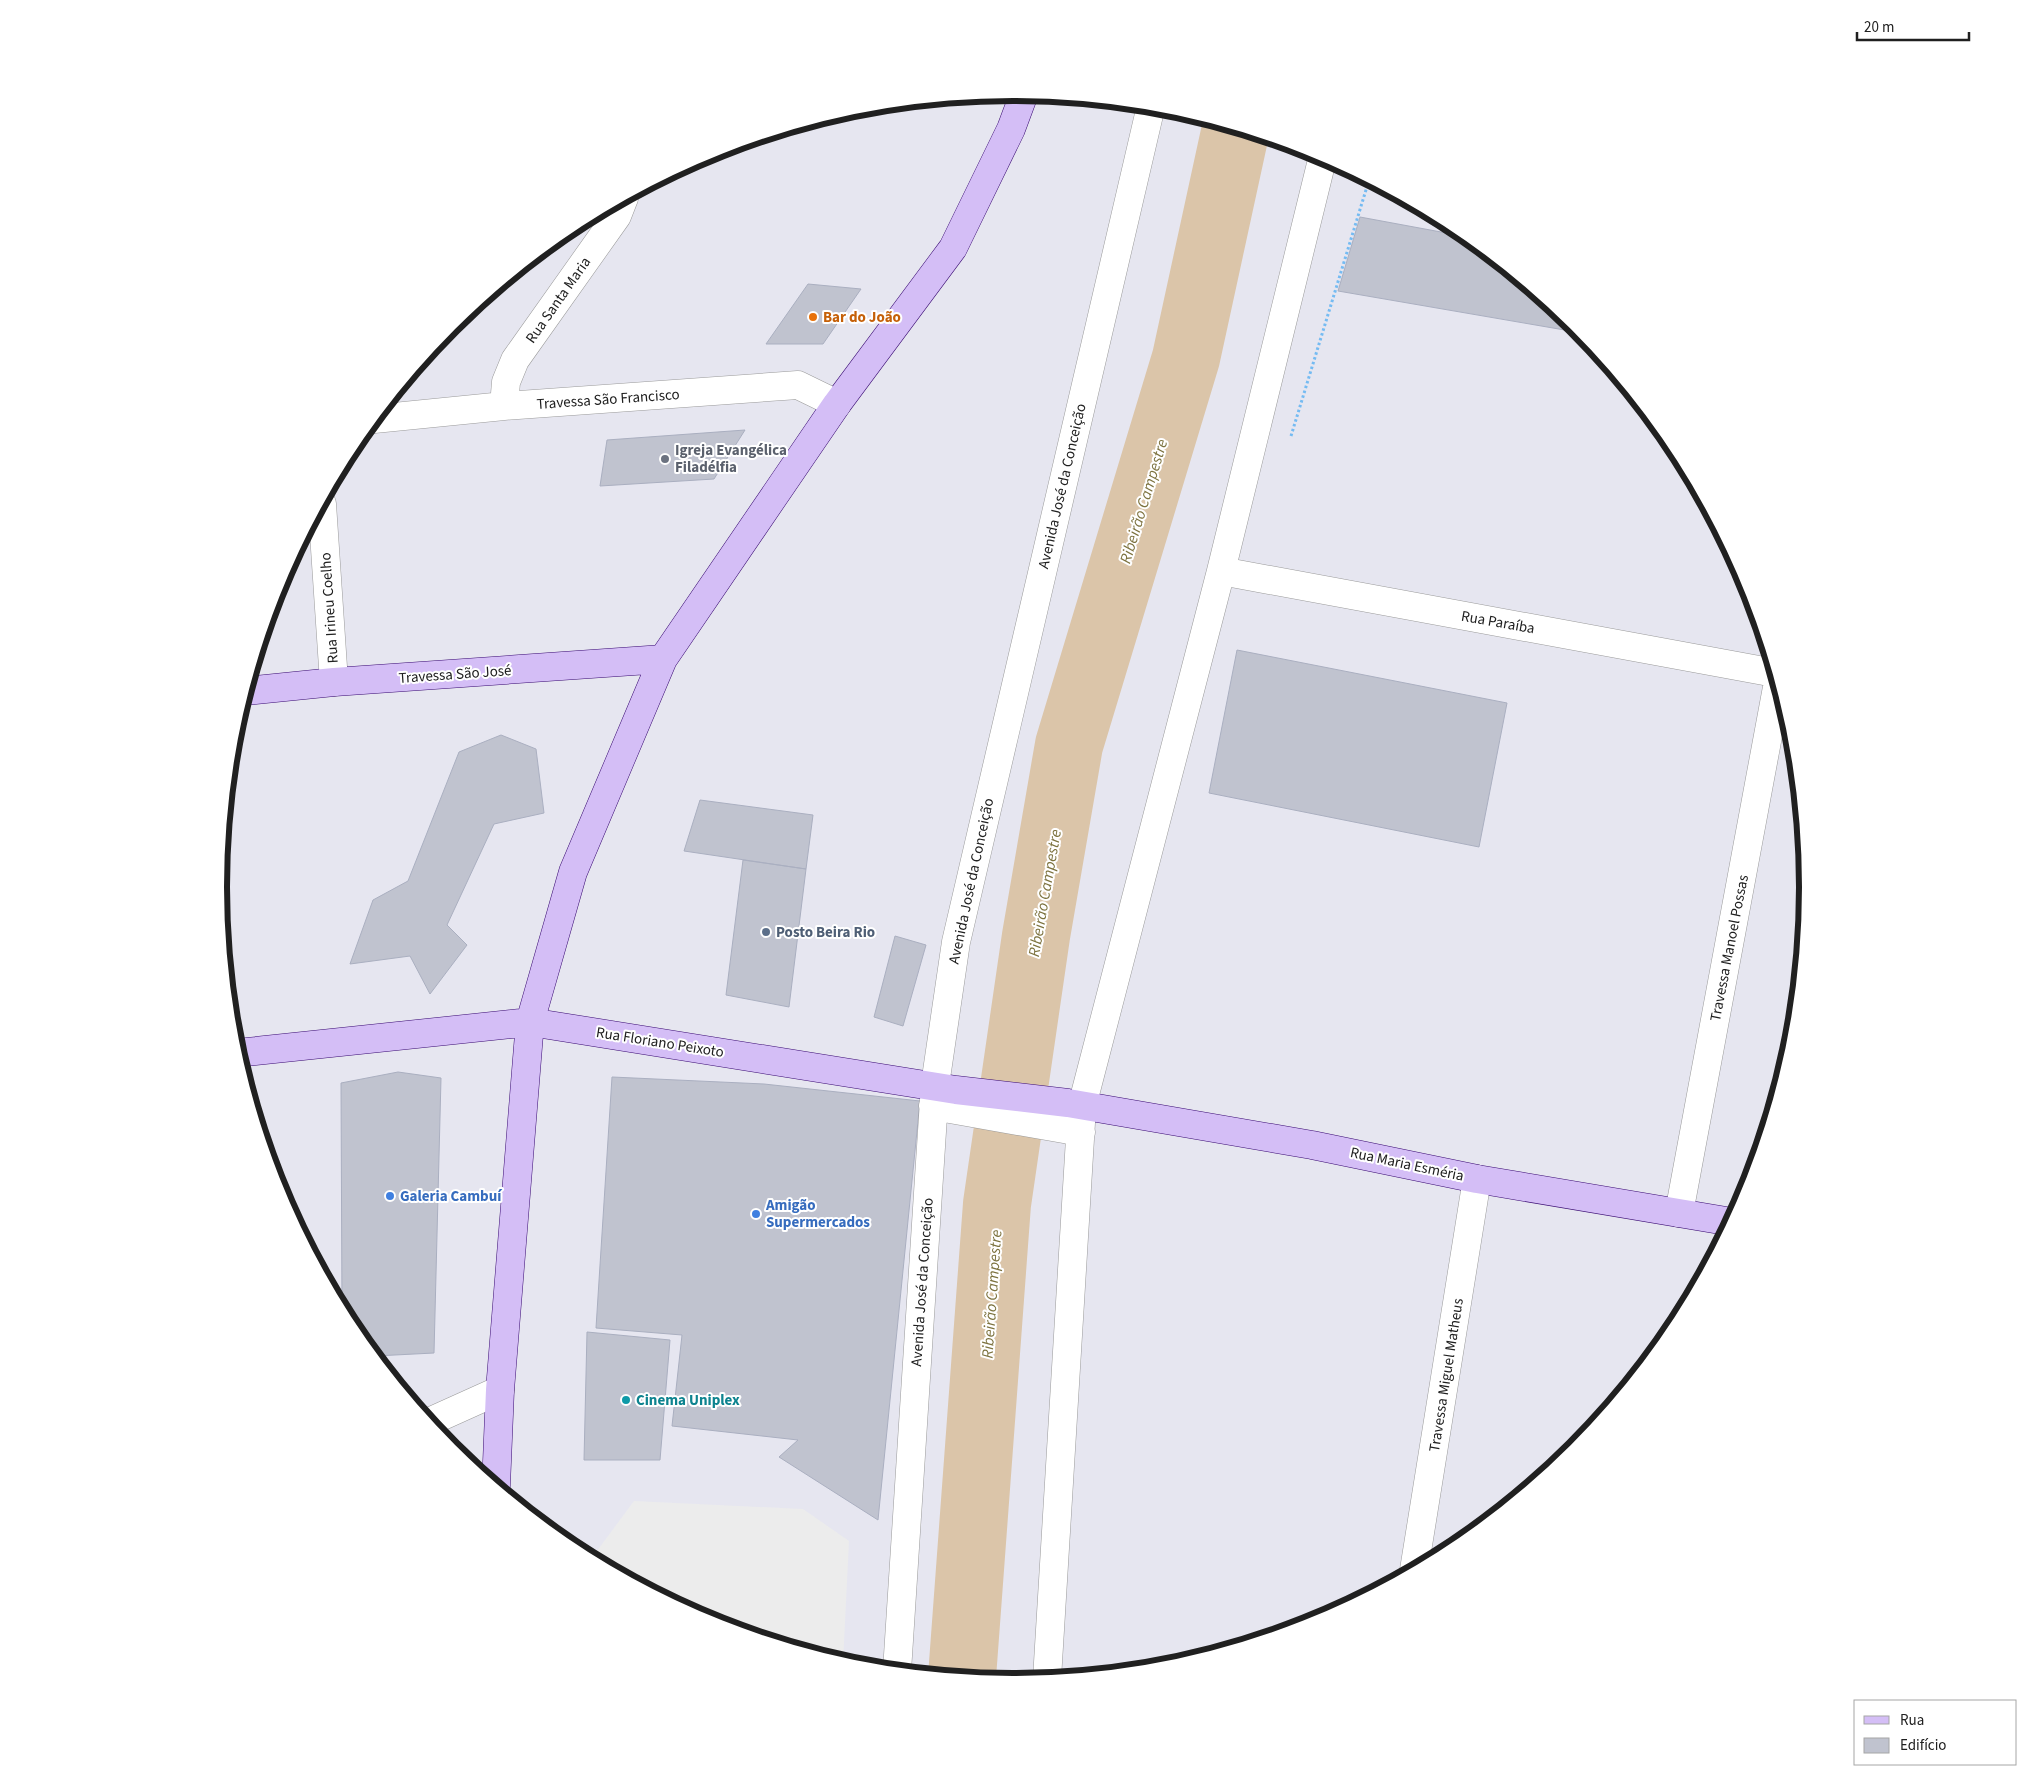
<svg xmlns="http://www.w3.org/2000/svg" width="2027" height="1775" viewBox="0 0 2027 1775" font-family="'Source Sans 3',sans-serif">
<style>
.parking{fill:#ececec}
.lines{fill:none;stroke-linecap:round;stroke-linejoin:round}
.river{stroke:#dbc5a9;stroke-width:68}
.building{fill:#c0c3cf;stroke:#aaafc0}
.street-casing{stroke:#9a9a9a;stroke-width:29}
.secondary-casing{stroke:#390b72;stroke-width:29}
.path{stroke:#75bbf2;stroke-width:3;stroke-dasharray:2.5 2.5;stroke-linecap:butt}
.street{stroke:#fff;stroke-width:28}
.secondary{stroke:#d4bef6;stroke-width:28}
.food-dot{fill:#e8710a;stroke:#fff;stroke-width:2}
.worship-dot{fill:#6b7280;stroke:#fff;stroke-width:2}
.service-dot{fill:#5c6f8a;stroke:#fff;stroke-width:2}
.shop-dot{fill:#3f7fe0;stroke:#fff;stroke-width:2}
.culture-dot{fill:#0f9aa8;stroke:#fff;stroke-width:2}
.labels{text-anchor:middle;stroke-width:4;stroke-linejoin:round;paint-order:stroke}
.street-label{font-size:15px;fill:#202020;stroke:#fff}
.food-label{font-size:15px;font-weight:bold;fill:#c56008;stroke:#fff;text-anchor:start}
.worship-label{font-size:15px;font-weight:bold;fill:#5b616d;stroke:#fff;text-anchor:start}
.service-label{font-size:15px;font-weight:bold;fill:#4e5e75;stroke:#fff;text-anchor:start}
.shop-label{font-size:15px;font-weight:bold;fill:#366cbe;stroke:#fff;text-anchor:start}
.culture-label{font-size:15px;font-weight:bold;fill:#0d838f;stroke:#fff;text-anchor:start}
.water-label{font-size:16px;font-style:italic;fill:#7c723e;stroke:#fff}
.rim{fill:none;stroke:#202020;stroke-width:6}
</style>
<rect width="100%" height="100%" fill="#e6e6f0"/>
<path class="parking" d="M 634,1501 L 803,1509 L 849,1541 L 843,1663 L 709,1622 L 591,1559 Z"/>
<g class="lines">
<path class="river" d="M 962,1677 L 997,1204 L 1036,936 L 1069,745 L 1186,358 L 1236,128"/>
</g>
<path class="building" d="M 1360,217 L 1468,237 L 1576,326 L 1582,333 L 1338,291 Z
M 808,284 L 861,289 L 823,344 L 766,344 Z
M 745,430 L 714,479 L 600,486 L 607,440 Z
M 1237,650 L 1507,703 L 1479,847 L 1209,793 Z
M 501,735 L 536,749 L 544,813 L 494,824 L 447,925 L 467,945 L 430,994 L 410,956 L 350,964 L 373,900 L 408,881 L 459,752 Z
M 700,800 L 813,815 L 806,869 L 684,851 Z
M 743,860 L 806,869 L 789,1007 L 726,995 Z
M 895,936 L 926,945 L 903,1026 L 874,1017 Z
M 398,1072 L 441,1078 L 434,1353 L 375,1356 L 352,1329 L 342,1310 L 341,1083 Z
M 612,1077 L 764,1084 L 920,1101 L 878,1520 L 779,1457 L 798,1440 L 672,1426 L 682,1335 L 596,1328 Z
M 587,1332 L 670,1340 L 660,1460 L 584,1460 Z"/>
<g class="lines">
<defs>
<path id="street" d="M 504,406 L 506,382 L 515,360 L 617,216 L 624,198
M 374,419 L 504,406 L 798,385 L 837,404
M 322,504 L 334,682
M 1221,571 L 1775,673
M 933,1106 L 1081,1132
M 1679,1213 L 1778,682
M 429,1422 L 500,1390
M 1414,1570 L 1477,1179
M 897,1671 L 935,1085 L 956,942 L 1151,106
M 1047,1679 L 1082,1106 L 1221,571 L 1323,156"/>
<path id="secondary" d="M 246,691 L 334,682 L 663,659
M 237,1053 L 530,1022 L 956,1090 L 1068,1103 L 1312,1145 L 1477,1179 L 1732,1222
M 496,1486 L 500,1390 L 530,1022 L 573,872 L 663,659 L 837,404 L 953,248 L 1011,129 L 1024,94"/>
</defs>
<use href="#street" class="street-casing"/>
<use href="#secondary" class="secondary-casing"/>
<path class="path" d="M 1291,436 L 1369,180"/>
<use href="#street" class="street"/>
<use href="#secondary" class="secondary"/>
</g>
<circle class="food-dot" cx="813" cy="317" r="5"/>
<circle class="worship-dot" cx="665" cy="459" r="5"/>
<circle class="service-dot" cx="766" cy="932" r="5"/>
<g class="shop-dot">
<circle cx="390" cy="1196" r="5"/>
<circle cx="756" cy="1214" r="5"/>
</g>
<circle class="culture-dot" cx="626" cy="1400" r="5"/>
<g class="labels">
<g class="street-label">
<text transform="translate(558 300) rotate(-55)" y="5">Rua Santa Maria</text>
<text transform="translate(608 399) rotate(-4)" y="5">Travessa São Francisco</text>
<text transform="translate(1062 486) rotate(-77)" y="5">Avenida José da Conceição</text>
<text transform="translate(329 608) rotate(-94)" y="5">Rua Irineu Coelho</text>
<text transform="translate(1498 622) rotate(10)" y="5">Rua Paraíba</text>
<text transform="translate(455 674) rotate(-4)" y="5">Travessa São José</text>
<text transform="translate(971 881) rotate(-78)" y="5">Avenida José da Conceição</text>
<text transform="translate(1729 948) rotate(-79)" y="5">Travessa Manoel Possas</text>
<text transform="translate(660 1042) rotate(9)" y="5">Rua Floriano Peixoto</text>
<text transform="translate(1407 1164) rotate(12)" y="5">Rua Maria Esméria</text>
<text transform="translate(922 1282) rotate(-86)" y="5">Avenida José da Conceição</text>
<text transform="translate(1446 1375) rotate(-81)" y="5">Travessa Miguel Matheus</text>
</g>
<g class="food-label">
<text x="823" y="322">Bar do João</text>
</g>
<g class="worship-label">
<text x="675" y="455">Igreja Evangélica<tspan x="675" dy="17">Filadélfia</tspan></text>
</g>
<g class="service-label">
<text x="776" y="937">Posto Beira Rio</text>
</g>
<g class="shop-label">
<text x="400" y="1201">Galeria Cambuí</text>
<text x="766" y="1210">Amigão<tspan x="766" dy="17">Supermercados</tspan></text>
</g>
<g class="culture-label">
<text x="636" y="1405">Cinema Uniplex</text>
</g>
<g class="water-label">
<text transform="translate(1143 501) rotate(-73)" y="6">Ribeirão Campestre</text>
<text transform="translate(1044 893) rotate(-80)" y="6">Ribeirão Campestre</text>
<text transform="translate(991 1294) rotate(-86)" y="6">Ribeirão Campestre</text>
</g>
</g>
<path d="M0 0H2027V1775H0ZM227 887a786 786 0 1 1 1572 0a786 786 0 1 1-1572 0Z" fill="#fff" fill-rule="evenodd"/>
<path class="rim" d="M227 887a786 786 0 1 1 1572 0a786 786 0 1 1-1572 0Z"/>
<rect x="1854" y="1700" width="162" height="65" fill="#ffffff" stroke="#a6a6a6"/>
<rect x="1864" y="1716" width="25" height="8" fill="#d4bef6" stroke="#a6a6a6"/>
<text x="1900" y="1725" font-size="15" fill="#202020">Rua</text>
<rect x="1864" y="1738" width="25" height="15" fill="#c0c3cf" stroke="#a6a6a6"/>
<text x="1900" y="1750" font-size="15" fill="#202020">Edifício</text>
<path d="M1857 32v8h112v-8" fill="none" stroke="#202020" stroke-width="2.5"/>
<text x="1864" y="32" font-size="15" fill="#202020" stroke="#ffffff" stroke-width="4" paint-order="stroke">20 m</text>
</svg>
